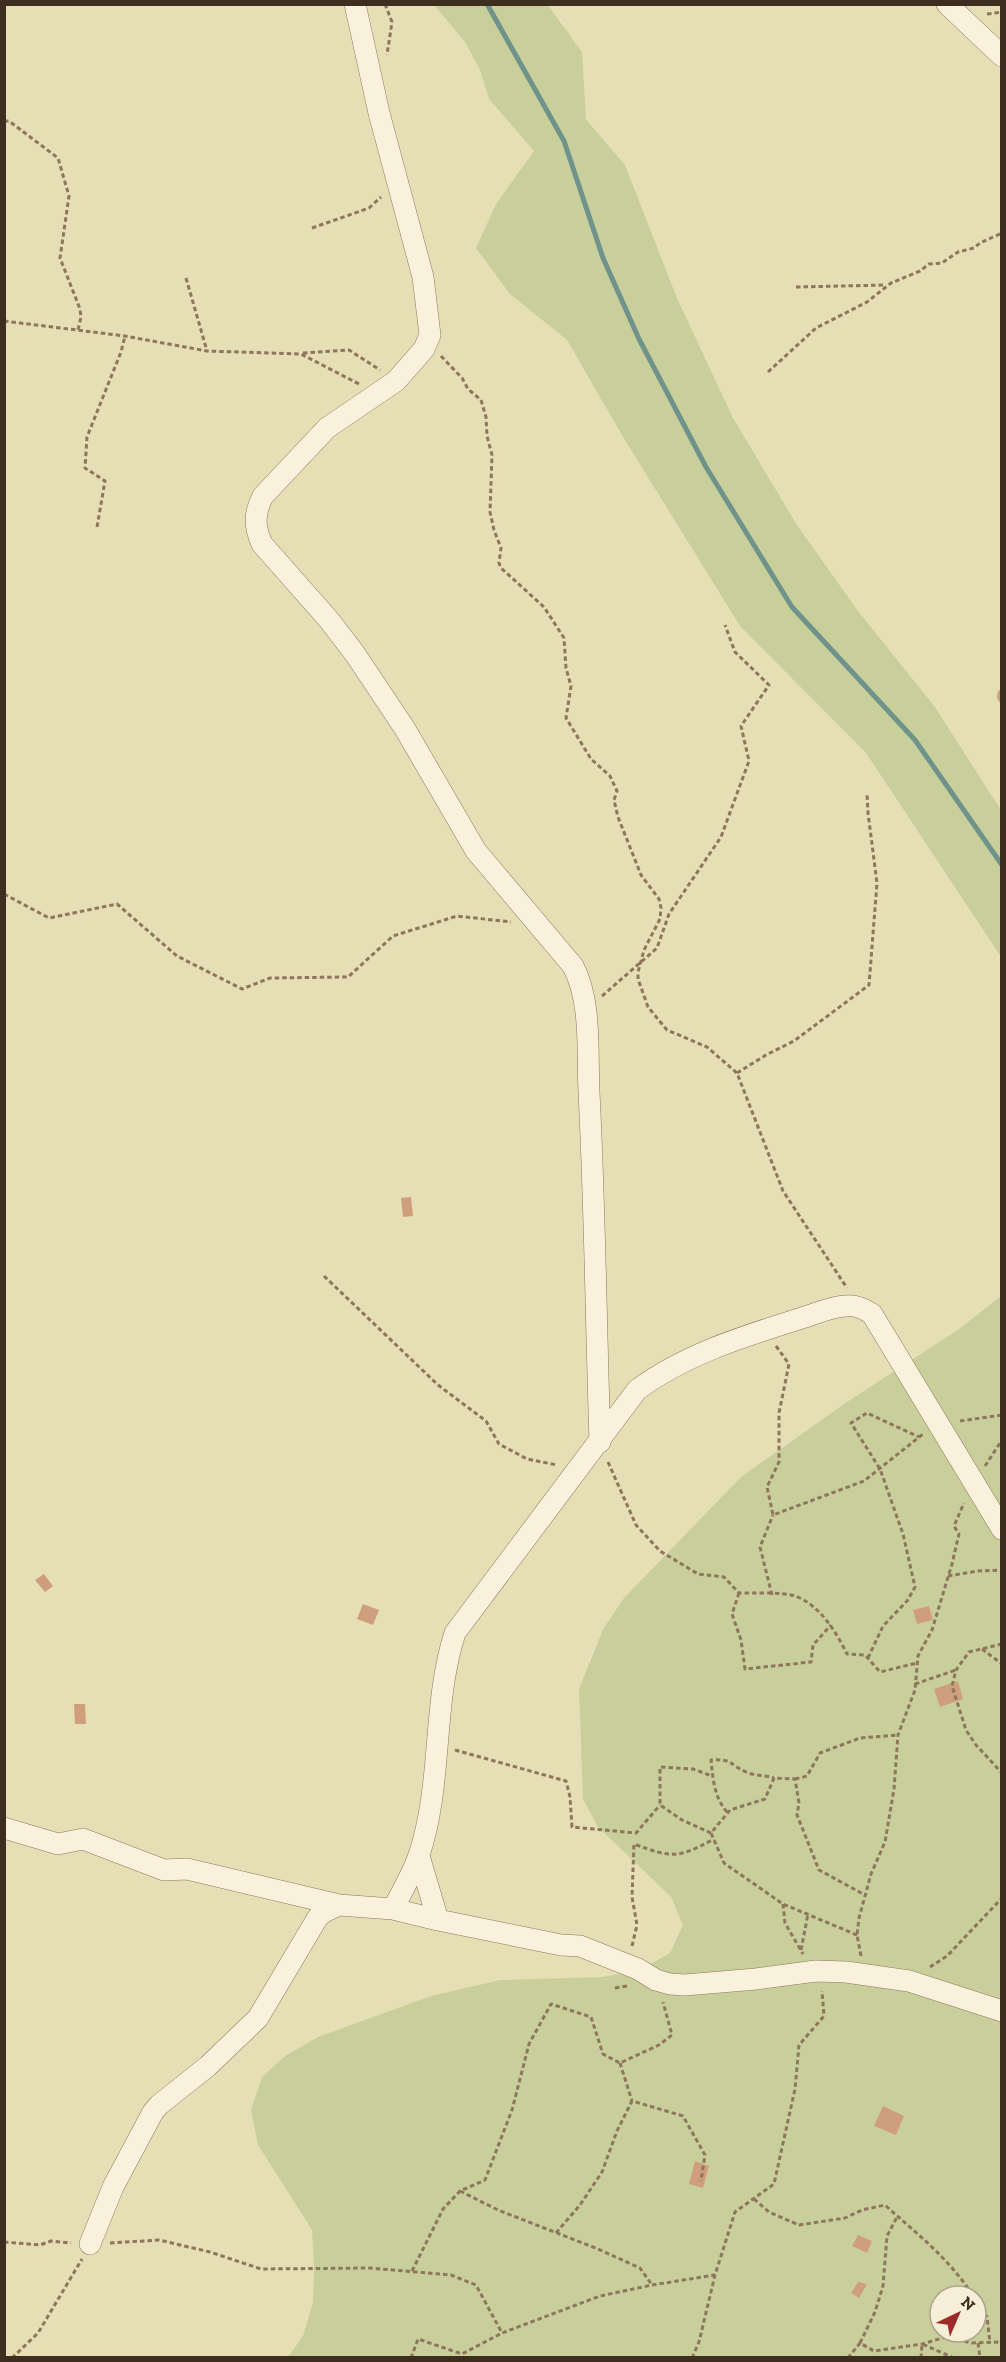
<svg xmlns="http://www.w3.org/2000/svg" width="1006" height="2362" viewBox="0 0 1006 2362" font-family="'Zilla Slab',serif">
<style>
.farmland{fill:#e6deb5}
.green{fill:#c9cf9b;fill-rule:evenodd}
.lines{fill:none;stroke-linecap:round;stroke-linejoin:round}
.stream{stroke:#6f938a;stroke-width:5}
.building{fill:#cf9f7d}
.street-casing{stroke:#8d765c;stroke-width:22}
.path{stroke:#8d765c;stroke-width:3;stroke-dasharray:4.5 3;stroke-linecap:butt}
.street{stroke:#faf1dc;stroke-width:21}
</style>
<rect width="100%" height="100%" fill="#f0e4c8"/>
<path class="farmland" d="M 5,5 L 434,5 L 465,42 L 480,70 L 489,99 L 534,151 L 496,204 L 510,294 L 567,340 L 623,437 L 740,626 L 866,753 L 1001,957 L 1001,1296 L 959,1329 L 847,1402 L 742,1476 L 625,1598 L 603,1629 L 589,1659 L 598,1827 L 671,1897 L 683,1925 L 670,1953 L 640,1970 L 602,1977 L 500,1980 L 431,1996 L 392,2011 L 258,2145 L 312,2230 L 314,2269 L 313,2302 L 303,2336 L 288,2357 L 5,2358 Z
M 548,5 L 1001,5 L 1001,810 L 935,707 L 858,611 L 797,525 L 733,418 L 677,298 L 625,165 L 586,118 L 564,25 Z"/>
<path class="green" d="M 434,5 L 548,5 L 582,52 L 586,119 L 625,165 L 677,298 L 733,418 L 797,525 L 858,611 L 935,707 L 1001,810 L 1001,957 L 866,753 L 740,626 L 623,437 L 567,340 L 510,294 L 476,248 L 496,204 L 534,151 L 489,99 L 480,70 L 465,42 Z
M 1001,1296 L 1001,2357 L 288,2357 L 303,2336 L 313,2302 L 314,2269 L 312,2230 L 258,2145 L 251,2110 L 262,2077 L 285,2056 L 318,2037 L 431,1996 L 500,1980 L 602,1977 L 640,1970 L 670,1953 L 683,1925 L 671,1897 L 598,1827 L 583,1799 L 579,1689 L 603,1629 L 624,1598 L 742,1476 L 847,1402 L 959,1329 ZM 940,2296 L 976,2296 L 976,2332 L 940,2332 Z"/>
<g class="lines">
<path class="stream" d="M 487,4 L 564,141 L 603,258 L 639,339 L 706,467 L 792,607 L 915,740 L 1002,865"/>
</g>
<path class="building" d="M 1002,689 L 1002,706 L 997,698 L 998,691 Z
M 411,1197 L 413,1216 L 403,1217 L 401,1198 Z
M 44,1574 L 53,1586 L 45,1592 L 35,1580 Z
M 363,1604 L 379,1610 L 373,1625 L 357,1619 Z
M 929,1606 L 933,1620 L 917,1624 L 913,1610 Z
M 958,1681 L 963,1699 L 940,1707 L 934,1689 Z
M 74,1704 L 85,1704 L 86,1724 L 75,1724 Z
M 883,2106 L 904,2116 L 896,2135 L 874,2126 Z
M 695,2161 L 709,2166 L 703,2188 L 689,2184 Z
M 858,2235 L 872,2241 L 867,2253 L 852,2246 Z
M 858,2282 L 867,2284 L 859,2298 L 851,2293 Z"/>
<g class="lines">
<defs>
<path id="street" d="M 355,4 L 379,113 L 423,277 L 430,335 L 424,349 L 396,381 L 327,428 L 263,496 C 254,513 254,526 262,544 L 329,620 L 355,654 L 405,729 L 476,851 L 573,966 C 592,1002 587,1052 589,1092 C 595,1208 596,1326 600,1442
M 947,4 L 1002,56
M 4,1828 L 58,1844 L 83,1839 L 164,1870 L 187,1869 L 339,1905 L 393,1909 L 438,1920 L 561,1945 L 580,1946 L 638,1969 L 656,1980 L 670,1984 L 685,1985 L 756,1979 L 816,1971 L 846,1972 L 909,1981 L 1002,2011
M 419,1856 L 438,1920
M 393,1909 C 402,1891 413,1873 419,1855 C 443,1783 432,1704 455,1633 L 637,1390 C 685,1354 745,1336 802,1318 C 816,1314 832,1306 846,1306 C 857,1305 864,1309 872,1314 L 1002,1529
M 90,2244 L 113,2187 L 153,2112 L 159,2105 L 208,2066 L 258,2018 L 318,1917 L 324,1912 L 339,1905"/>
</defs>
<use href="#street" class="street-casing"/>
<path class="path" d="M 385,4 L 392,22 L 387,55
M 987,14 L 1002,12
M 4,121 L 9,121 L 58,158 L 69,196 L 60,258 L 80,309 L 81,317 L 78,330
M 312,228 L 369,208 L 381,197
M 186,278 L 207,351
M 796,287 L 886,285
M 4,321 L 125,336 L 207,351 L 301,354 L 359,384
M 303,353 L 349,350 L 380,370
M 441,356 L 462,378 L 468,389 L 481,400 L 486,417 L 487,436 L 492,455 L 490,512 L 494,530 L 501,548 L 499,563 L 501,568 L 544,607 L 564,638 L 566,668 L 571,686 L 566,718 L 591,759 L 610,776 L 617,791 L 614,800 L 618,817 L 641,875 L 659,899 L 661,908 L 660,919 L 644,950 L 638,972 L 638,979 L 648,1007 L 667,1030 L 707,1047 L 737,1073 L 783,1191 L 847,1288
M 768,372 L 816,328 L 867,302 L 891,283 L 920,271 L 929,264 L 942,263 L 958,252 L 974,248 L 980,243 L 1002,233
M 97,527 L 105,481 L 85,468 L 87,437 L 121,352 L 125,336
M 4,894 L 49,918 L 117,904 L 177,956 L 242,989 L 270,978 L 348,977 L 393,936 L 457,916 L 511,922
M 602,996 L 657,948 L 669,914 L 721,837 L 749,761 L 741,726 L 769,685 L 735,652 L 725,625
M 737,1073 L 766,1055 L 794,1041 L 869,985 L 877,883 L 868,813 L 867,794
M 324,1276 L 438,1385 L 486,1421 L 499,1444 L 527,1459 L 557,1465
M 776,1346 L 789,1364 L 779,1413 L 779,1462 L 767,1487 L 773,1515 L 864,1481 L 923,1434
M 960,1421 L 1002,1415
M 608,1462 L 636,1525 L 660,1551 L 698,1574 L 724,1577 L 739,1593 C 753,1593 784,1592 795,1596 C 820,1605 836,1632 847,1654 L 865,1655 L 880,1672 L 917,1663
M 985,1466 L 1002,1440
M 948,1576 L 978,1571 L 1002,1570
M 739,1593 L 732,1614 L 741,1640 L 745,1669 L 811,1662 L 813,1645 L 831,1625
M 772,1595 L 760,1547 L 773,1515
M 1002,1644 L 969,1652 L 956,1670 L 952,1686 L 966,1730 L 976,1745 L 1002,1773
M 982,1649 L 1002,1664
M 868,1658 L 883,1626 L 907,1601 L 915,1587 L 903,1534 L 880,1469 L 851,1423 L 867,1413 L 919,1437
M 915,1684 L 956,1670
M 455,1750 L 566,1781 L 570,1797 L 572,1827 L 636,1833 L 660,1805
M 795,1779 L 807,1776 L 820,1753 L 860,1738 L 898,1735
M 727,1812 C 714,1797 713,1779 711,1760 C 734,1759 728,1764 746,1772 C 754,1776 765,1775 774,1778
M 711,1833 L 682,1820 L 660,1805 L 660,1767 L 693,1769 L 712,1776
M 783,1904 L 785,1923 L 803,1954
M 857,1935 L 783,1904 L 724,1863 L 711,1833 L 730,1810 L 765,1799 L 774,1778 L 795,1779 L 799,1803 L 797,1815 L 819,1870 L 865,1895
M 632,1946 L 637,1925 L 632,1897 L 634,1844 C 672,1858 677,1859 714,1839
M 801,1950 L 808,1914
M 861,1956 L 857,1935 L 859,1918 L 871,1874 L 885,1842 L 894,1789 L 898,1735 L 915,1690 L 918,1656 L 932,1630 L 952,1564 L 959,1534 L 954,1526 L 964,1503
M 930,1967 L 947,1956 L 1002,1898
M 615,1988 L 627,1986
M 620,2063 L 632,2101
M 460,2191 L 498,2210 L 598,2249 L 640,2268 L 652,2285
M 754,2199 L 769,2212 L 799,2225 L 845,2218 L 862,2210 L 885,2205 C 917,2234 950,2259 973,2296
M 556,2233 L 580,2205 L 602,2172 L 617,2131 L 632,2101 L 683,2116 L 705,2155 L 701,2181
M 4,2242 L 40,2245 L 51,2241 L 71,2243
M 110,2243 L 159,2240 L 210,2252 L 261,2269 L 370,2268 L 451,2275 L 476,2285 L 502,2333 L 600,2296 L 652,2285 L 715,2275
M 412,2271 L 443,2209 L 460,2191 L 485,2180 L 512,2110 L 529,2044 L 551,2004 L 591,2017 L 603,2054 L 620,2063 L 659,2045 L 672,2035 L 663,2002
M 976,2301 L 987,2317 L 990,2343
M 860,2343 L 875,2312 L 883,2286 L 887,2236 L 897,2217
M 978,2343 L 980,2358
M 12,2358 L 38,2333 L 82,2259
M 411,2358 L 418,2339 L 462,2354 L 502,2333
M 692,2358 L 699,2342 L 715,2275 L 735,2212 L 774,2184 L 795,2089 L 799,2045 L 824,2016 L 822,1991
M 848,2358 L 860,2343 L 874,2351 L 922,2344 L 946,2337 L 971,2343 L 1002,2342
M 921,2358 L 922,2344 L 954,2358"/>
<use href="#street" class="street"/>
</g>
<rect width="1006" height="2362" fill="none" stroke="#3d2e20" stroke-width="12"/>
<g transform="translate(958 2314) rotate(44)"><circle r="28" fill="#f7eed8" stroke="#ada18e" stroke-width="1.5"/>
<path d="M0-4.5L10 22L0 15L-10 22Z" fill="#9e2a2b"/>
<text y="-9" font-size="16" font-weight="bold" text-anchor="middle" fill="#3d2e20">N</text>
</g>
</svg>
